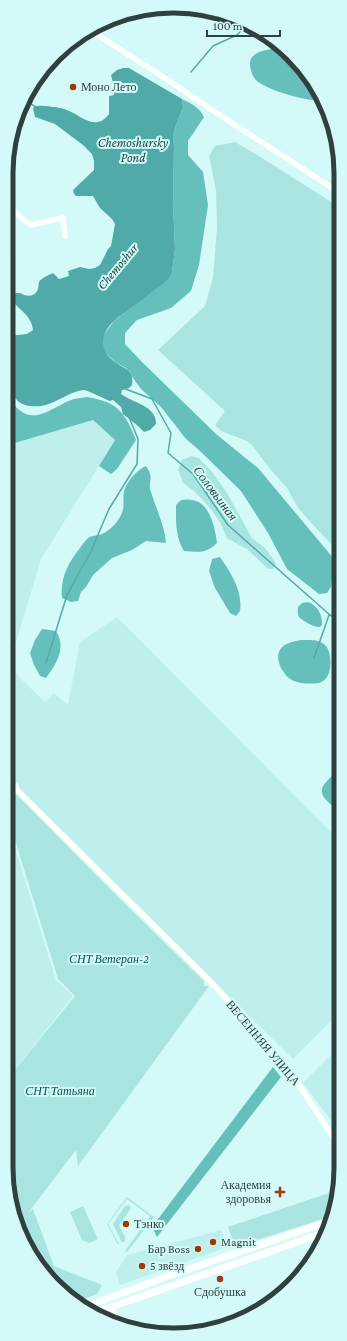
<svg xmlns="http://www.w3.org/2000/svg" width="347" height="1341" viewBox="0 0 347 1341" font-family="'Crimson Pro',serif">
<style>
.built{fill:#bfefec}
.green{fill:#aae4e1}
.forest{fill:#65c0bc}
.water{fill:#50aba8}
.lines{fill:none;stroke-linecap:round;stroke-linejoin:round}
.stream{stroke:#50aba8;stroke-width:1.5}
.minor{stroke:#fff;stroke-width:5.5}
.major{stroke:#fff;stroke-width:7}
.poi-dot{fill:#9e3a03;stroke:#d3faf8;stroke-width:1.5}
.labels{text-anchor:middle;stroke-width:4;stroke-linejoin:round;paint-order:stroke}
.poi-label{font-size:12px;fill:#30403f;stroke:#d3faf8;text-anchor:start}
.park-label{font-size:12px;font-style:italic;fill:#005452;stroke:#d3faf8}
.street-label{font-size:12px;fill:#30403f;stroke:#d3faf8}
.water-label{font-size:13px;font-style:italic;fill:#1d4745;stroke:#d3faf8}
.rim{fill:none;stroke:#30403f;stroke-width:5}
</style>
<rect width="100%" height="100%" fill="#d3faf8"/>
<path class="built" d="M 93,420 L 115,440 L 41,559 L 13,652 L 12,665 L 17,675 L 45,702 L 54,693 L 68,705 L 80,642 L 117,617 L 338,839 L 338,1014 L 293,1059 L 16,786 L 13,791 L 7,795 L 8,445 Z
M 7,822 L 56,980 L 73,996 L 6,1081 Z
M 338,1048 L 338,1114 L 331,1121 L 303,1083 Z
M 221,1230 L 228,1247 L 120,1285 L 116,1272 L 127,1255 Z"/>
<path class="green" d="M 235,142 L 259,156 L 339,207 L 339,552 L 316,528 L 298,508 L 287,488 L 270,469 L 252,445 L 247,441 L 221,431 L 215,425 L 225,411 L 158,350 L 205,306 L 213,278 L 217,228 L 216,190 L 209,156 L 215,146 Z
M 191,456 L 199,458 L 213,473 L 227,493 L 252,538 L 265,548 L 276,563 L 273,569 L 268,569 L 248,550 L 227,538 L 220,522 L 209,507 L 194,491 L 183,483 L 178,469 L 182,460 Z
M 15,793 L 115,894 L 204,981 L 204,986 L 209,986 L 78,1166 L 76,1150 L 28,1213 L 33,1209 L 54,1266 L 102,1285 L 97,1294 L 78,1301 L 48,1278 L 21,1236 L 21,1229 L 17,1225 L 6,1167 L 6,1081 L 75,996 L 58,979 L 7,814 L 7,800 Z
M 338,1190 L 338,1200 L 332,1216 L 232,1248 L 233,1241 L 228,1227 Z
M 127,1197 L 154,1217 L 127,1252 L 125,1251 L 150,1216 L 127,1199 L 108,1224 L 119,1244 L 118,1245 L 107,1224 Z
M 128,1205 L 131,1207 L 130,1210 L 119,1225 L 125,1237 L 125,1241 L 122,1243 L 113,1224 L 125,1206 Z
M 83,1206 L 98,1239 L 89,1243 L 82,1240 L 70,1212 Z"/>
<path class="forest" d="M 271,49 L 283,49 L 292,55 L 324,100 C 310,103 266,90 256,80 C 253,77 252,74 251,70 C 246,55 259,51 271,49 Z
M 182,99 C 192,104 199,107 204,117 L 188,141 L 188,155 L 203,172 L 208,205 L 199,265 L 191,291 L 171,308 L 137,320 L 125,333 L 125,344 L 142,362 L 216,434 L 258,468 L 334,559 L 331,587 L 327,593 L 319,594 L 287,569 L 268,533 L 241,491 L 199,450 L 186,439 L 161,407 L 141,389 L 133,378 L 130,372 L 126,368 L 116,363 L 106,353 L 103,347 L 103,336 L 114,321 L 132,307 L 172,272 L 175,249 L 173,204 L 174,148 L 173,137 L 175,128 L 183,107 Z
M 87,397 C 118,402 125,412 136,440 L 117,469 L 111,474 L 99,466 L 115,440 L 93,420 L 8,445 L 8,398 C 14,405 21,414 30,415 C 43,418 62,402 74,399 C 78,398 83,398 87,397 Z
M 146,466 C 154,478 149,478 150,489 C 151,492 152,495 153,498 C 158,513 165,528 166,543 L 146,541 L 132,550 L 112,558 L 93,575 L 86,587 L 81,592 L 78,601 L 71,602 L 62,598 C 60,578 68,563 80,548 C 82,545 85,541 88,538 C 92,535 98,536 102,534 C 109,531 116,524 120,517 C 126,506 122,501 124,491 C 127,481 137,470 146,466 Z
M 181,500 C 184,500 187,499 191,500 C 210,501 215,528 217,543 C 205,554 200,552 184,551 C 175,537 176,520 176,505 Z
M 220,557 C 231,573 243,591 240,611 L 236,616 L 230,613 L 215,588 L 209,571 L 212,559 Z
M 308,602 C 317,605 323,615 322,625 L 320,627 C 315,628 303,621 299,617 C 297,614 298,610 298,607 L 302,603 Z
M 42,629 L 56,631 C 67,648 56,664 46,678 L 40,676 L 34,665 L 30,653 L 35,640 Z
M 302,640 C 310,640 318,639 324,644 C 332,650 332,670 327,677 C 325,680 322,682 319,683 C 311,684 301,684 294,681 C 288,679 284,673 281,668 C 272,648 286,642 302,640 Z
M 339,770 L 338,810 C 328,802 314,794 327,781 C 331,777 334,773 339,770 Z
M 273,1067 L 281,1077 L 157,1237 L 154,1231 L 158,1219 Z"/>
<path class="water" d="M 123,68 L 129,68 L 182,99 L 183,107 L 175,128 L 173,137 L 174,148 L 173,204 L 175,249 L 172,272 L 169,278 L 163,284 C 152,291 142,300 131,308 C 125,313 119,316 114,321 C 99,335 99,351 116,363 C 126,370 134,369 132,385 L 129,388 L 122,390 L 121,394 C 133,403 157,406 156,424 L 150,430 L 144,432 L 138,426 L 123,414 L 121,407 L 113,400 L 110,401 C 105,399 87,390 84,390 C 65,392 52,409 31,406 C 18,405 15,399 10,387 L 11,384 L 8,381 L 9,336 L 27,334 L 33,330 C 32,318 22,311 14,303 L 13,296 L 16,293 L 20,293 C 25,296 33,298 37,291 C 39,289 38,285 39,282 C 41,278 49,275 53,273 L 59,279 L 69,276 L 68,271 L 80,267 L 89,269 L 95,268 L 100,265 L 108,249 L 111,246 L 115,224 L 112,219 L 100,208 L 93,196 L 76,196 L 74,194 L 73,190 L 94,170 L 94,161 L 92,154 L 83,145 L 55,124 L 35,117 L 33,108 C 37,105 40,106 45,106 C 53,107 60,107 67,110 C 82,116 96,132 109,114 L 109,96 L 114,95 L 114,90 L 112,89 L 114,87 L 111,75 L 117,70 Z"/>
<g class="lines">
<path class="stream" d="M 191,72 L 213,46 L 237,35 L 248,23
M 26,101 L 36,107
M 123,388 L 152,399 L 171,433 L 168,453 L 193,474 L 228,525 L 330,615 L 339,620
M 314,658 L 329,615
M 46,663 L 67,595 L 91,551 L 109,509 L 137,464 L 138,439 L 129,417"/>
<path class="minor" d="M 90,30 L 174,84 L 212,110 L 340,193
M 40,74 C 58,65 71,47 84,33
M 9,207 L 30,225 L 63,218 L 65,236
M 16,786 L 17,790 L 212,983 L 292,1074 L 338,1145
M 112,1307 L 117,1323"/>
<path class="major" d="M 85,1307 L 163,1278 L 330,1221
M 94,1313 L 326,1232"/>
</g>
<g class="poi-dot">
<circle cx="73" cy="87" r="4"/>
<path d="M278 1186h4v4h4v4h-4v4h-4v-4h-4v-4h4z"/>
<circle cx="126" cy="1224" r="4"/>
<circle cx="213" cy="1242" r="4"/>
<circle cx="198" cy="1249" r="4"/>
<circle cx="142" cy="1266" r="4"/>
<circle cx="220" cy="1279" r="4"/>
</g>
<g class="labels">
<g class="poi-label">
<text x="81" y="91">Моно Лето</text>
<text x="271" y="1189" text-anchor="end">Академия<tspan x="271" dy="14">здоровья</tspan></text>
<text x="134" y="1228">Тэнко</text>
<text x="221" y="1246">Magnit</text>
<text x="190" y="1253" text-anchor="end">Бар Boss</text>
<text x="150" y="1270">5 звёзд</text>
<text x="220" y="1296" text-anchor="middle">Сдобушка</text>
</g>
<g class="park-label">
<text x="109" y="963">СНТ Ветеран-2</text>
<text x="60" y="1095">СНТ Татьяна</text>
</g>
<g class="street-label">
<text transform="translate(263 1043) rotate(50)" y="4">ВЕСЕННЯЯ УЛИЦА</text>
</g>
<g class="water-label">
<text x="133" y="147">Chemoshursky<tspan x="133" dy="15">Pond</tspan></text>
<text transform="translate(117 266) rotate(-50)" y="5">Chemoshur</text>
<text transform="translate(216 493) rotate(53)" y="5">Соловьиная</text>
</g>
</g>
<path d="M0 0H347V1341H0ZM173 13H174A160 160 0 0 1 334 173V1168A160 160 0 0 1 174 1328H173A160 160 0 0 1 13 1168V173A160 160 0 0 1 173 13Z" fill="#d3faf8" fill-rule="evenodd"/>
<path class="rim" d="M173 13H174A160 160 0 0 1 334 173V1168A160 160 0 0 1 174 1328H173A160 160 0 0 1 13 1168V173A160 160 0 0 1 173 13Z"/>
<path d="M207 30v6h73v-6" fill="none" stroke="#30403f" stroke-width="2"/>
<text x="213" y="30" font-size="12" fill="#30403f" stroke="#d3faf8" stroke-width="3" paint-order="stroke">100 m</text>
</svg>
